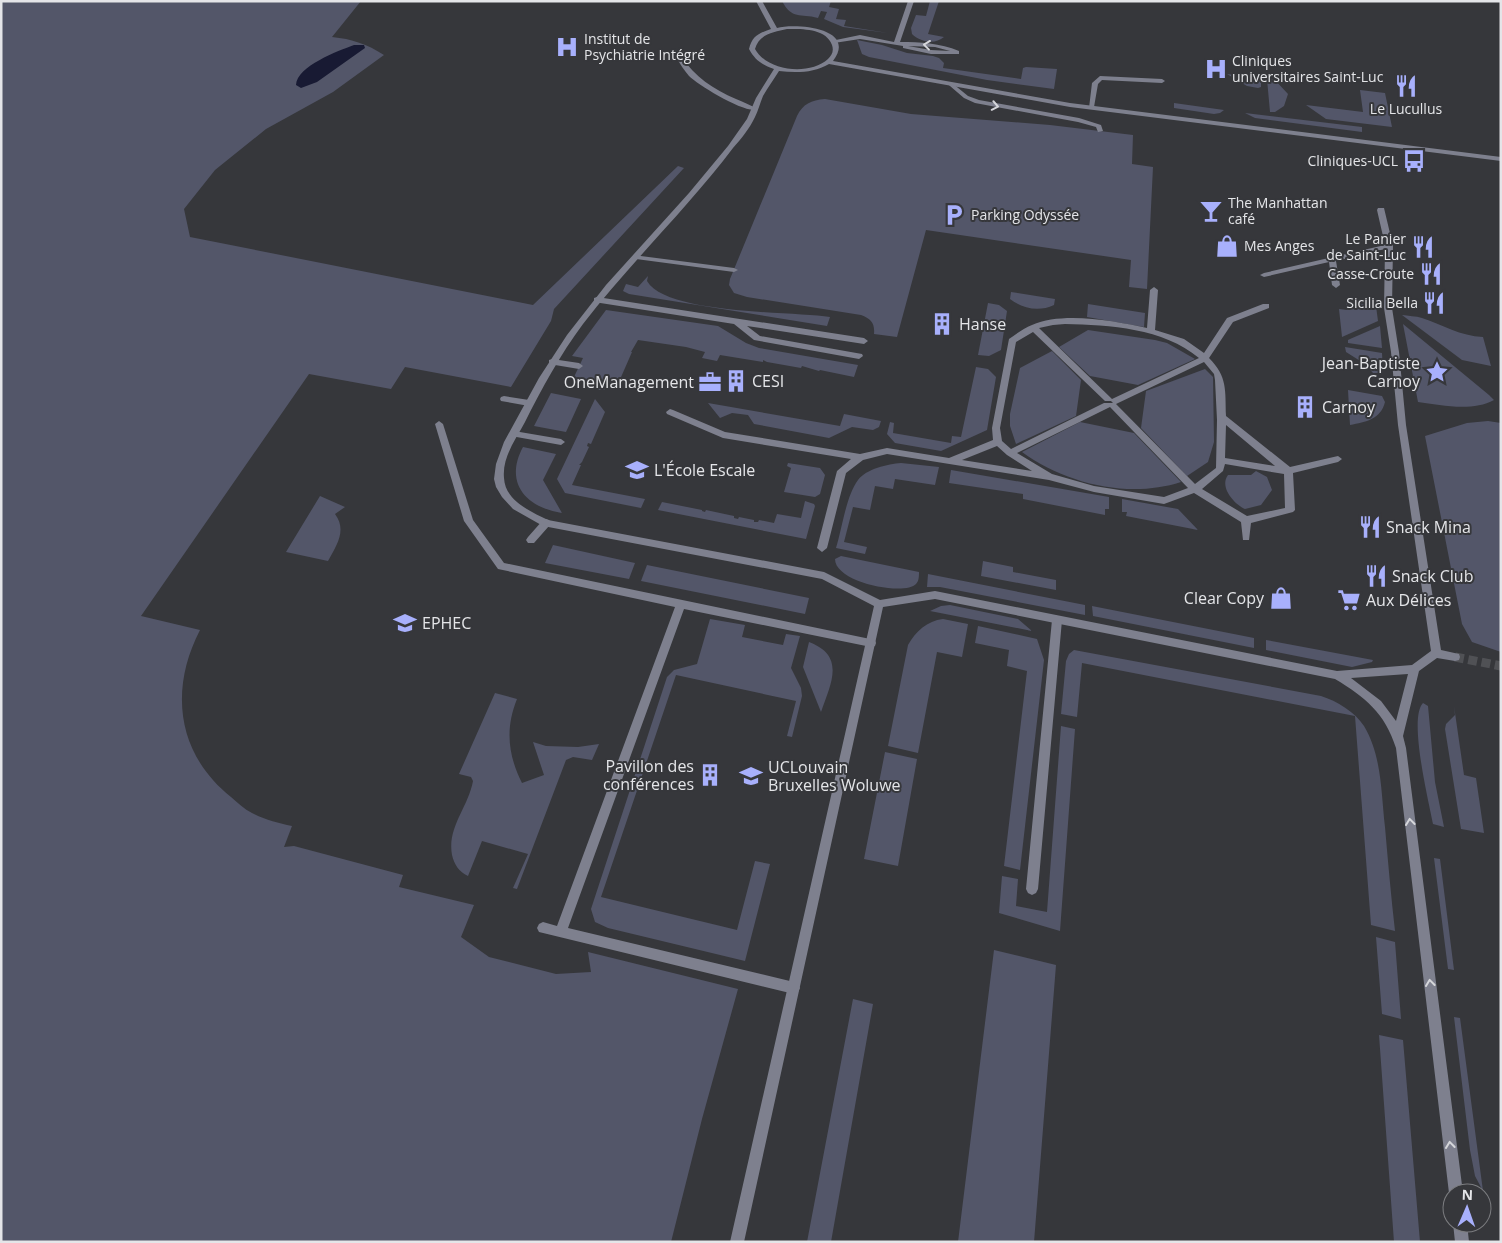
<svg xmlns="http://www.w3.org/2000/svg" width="1502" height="1243" viewBox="0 0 1502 1243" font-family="'Open Sans',sans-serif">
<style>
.green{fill:#535669}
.water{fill:#181a33}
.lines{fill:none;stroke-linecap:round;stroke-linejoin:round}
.street-tunnel{stroke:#505155;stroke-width:9;stroke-dasharray:9 4.5;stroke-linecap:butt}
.lane{fill:#7e808e;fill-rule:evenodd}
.street{fill:#7e808e;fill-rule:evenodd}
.oneway{stroke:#d5d6da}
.labels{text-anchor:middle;stroke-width:4;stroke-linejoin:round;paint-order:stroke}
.far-poi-label{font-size:14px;fill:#e4e5e8;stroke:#36373b;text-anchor:start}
.poi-label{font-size:16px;fill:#e4e5e8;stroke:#36373b;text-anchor:start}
</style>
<rect width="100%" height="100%" fill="#36373b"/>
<path class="green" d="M 1,1 L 361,1 L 332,37 C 352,39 367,44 384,55 L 333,92 L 266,129 L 215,170 L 184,209 L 190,237 L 533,305 L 678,166 L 684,168 L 554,309 L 551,321 L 511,387 L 405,367 L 391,389 L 309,374 L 141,616 L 200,630 C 169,690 177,754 231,797 C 238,803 244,809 252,813 C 265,820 278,823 292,826 L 284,847 L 294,846 L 403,875 L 399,887 L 474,905 L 461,937 L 489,957 L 556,974 L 591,972 L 588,952 L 738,989 L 702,1119 L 671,1242 L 1,1242 Z
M 782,1 L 831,1 L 829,7 L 839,9 L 836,19 L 846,20 L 844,26 L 888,33 L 843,27 L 824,19 L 827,12 L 821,11 L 818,18 C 800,13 792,20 782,1 Z
M 930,1 L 939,1 L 928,34 L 944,37 C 935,45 920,42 912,34 L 911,28 L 916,15 L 926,16 Z
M 857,40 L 882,45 L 907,53 L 933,56 L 939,58 L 944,63 L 943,68 L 1021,79 L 1023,68 L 1026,67 L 1057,69 L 1054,89 L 987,80 L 869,57 L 862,54 Z
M 1227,74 L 1261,78 L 1261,87 L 1258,88 L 1247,86 Z
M 1267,79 L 1274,79 L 1288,94 L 1284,106 L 1275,112 L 1270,112 Z
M 1360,90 L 1385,93 L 1392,127 L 1326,119 L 1306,105 L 1363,112 Z
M 825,99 L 911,114 L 1050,125 L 1133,135 L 1132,164 L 1153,167 L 1147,289 L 1129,287 L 1131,260 L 926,230 L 897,337 L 874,334 C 875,323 871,319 861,315 L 747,297 L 734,293 L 729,285 L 730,279 L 797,116 C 803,104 811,100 825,99 Z
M 1174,103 L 1224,110 L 1220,113 L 1214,114 L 1174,108 Z
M 1245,113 L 1362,127 L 1362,132 L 1255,118 Z
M 648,276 L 647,281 C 667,315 793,311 830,317 L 827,326 L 629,294 L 623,291 L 626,284 L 638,287 Z
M 1011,292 L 1055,299 L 1054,305 C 1039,312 1023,309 1010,299 Z
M 1346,302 L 1376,306 L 1378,321 L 1342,337 L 1339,309 L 1347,310 Z
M 988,303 L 999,305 L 1007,311 L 1001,350 L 989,356 L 978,355 Z
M 1088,304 L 1145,313 L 1144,327 L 1087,317 Z
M 606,310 L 718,326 L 746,343 L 759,348 L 858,365 L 854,377 L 820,370 L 819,371 L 802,366 L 801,368 L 767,362 L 763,360 L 763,362 L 720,355 L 717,361 L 702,358 L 705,352 L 686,347 L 638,340 L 631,352 L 632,352 L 618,384 L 603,390 L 598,390 L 592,381 L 574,377 L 583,358 L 572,356 Z
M 1402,315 C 1408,316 1416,316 1422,318 C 1443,325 1460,336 1483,337 L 1491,366 L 1462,360 Z
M 1403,324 L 1489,395 L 1494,400 C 1472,412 1441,405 1418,402 Z
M 1380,326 L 1382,348 L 1348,343 L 1348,340 L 1350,339 Z
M 1088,330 L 1155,340 L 1167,343 L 1195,359 L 1138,385 L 1090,376 L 1059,347 Z
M 1345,347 L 1382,353 L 1383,373 L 1373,373 L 1365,364 L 1346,352 Z
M 1052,351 L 1081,380 L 1076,416 L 1016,444 L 1010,426 L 1010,414 L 1020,368 Z
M 976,367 L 988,369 L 996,377 L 987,430 L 941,451 L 895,443 L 887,434 L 890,422 L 894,423 L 893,433 L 951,443 L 952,436 L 961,437 Z
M 1205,369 L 1213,377 L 1214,442 L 1208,462 L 1187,476 L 1141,428 L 1146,391 Z
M 1348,390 L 1382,396 L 1385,402 C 1381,419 1366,422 1350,425 Z
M 551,393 L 581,399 L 566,432 L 534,426 Z
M 595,399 L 605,412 L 591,444 L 588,443 L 587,446 L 589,447 L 582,462 L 579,465 L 581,465 L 572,485 L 645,499 L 641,508 L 565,493 L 557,479 Z
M 708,403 L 840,426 L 844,414 L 881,421 L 879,427 L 873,430 L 852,427 L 829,438 L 754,424 L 748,415 L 732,413 L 720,418 Z
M 1488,421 L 1501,423 L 1501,652 L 1472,642 L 1462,624 L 1425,436 L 1467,423 Z
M 1080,422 L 1134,433 L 1181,482 C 1129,499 1066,484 1022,452 Z
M 523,447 L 556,454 L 543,480 L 562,513 C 525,507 504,482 523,447 Z
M 788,463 L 820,468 L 825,475 L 820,494 L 815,497 L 784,492 L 791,468 L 787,466 Z
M 901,463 L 939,467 L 935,485 L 895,479 L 893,489 L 875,486 L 870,510 L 853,507 L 844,542 L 867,547 L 865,554 L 836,548 C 842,529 846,496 858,480 C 866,469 888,464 901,463 Z
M 951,470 L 1109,497 L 1109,509 L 1105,509 L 1105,515 L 1023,499 L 1023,494 L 949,483 Z
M 1256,471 L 1267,477 L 1272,490 L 1261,505 L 1245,509 C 1234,504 1219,487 1228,475 L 1251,475 Z
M 320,496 L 345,507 L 335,514 C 347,530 337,545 328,561 L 286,552 Z
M 1122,499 L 1178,509 L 1198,530 L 1126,516 L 1127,512 L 1122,512 Z
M 805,501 L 814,504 L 815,506 L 806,539 L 658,510 L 662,502 L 702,510 L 702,511 L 705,512 L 706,510 L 734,516 L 734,518 L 738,519 L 739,517 L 754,520 L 754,522 L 758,522 L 759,520 L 774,523 L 777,514 L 801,518 Z
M 553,545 L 635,563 L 629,579 L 545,563 Z
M 841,556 L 919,572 C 919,576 919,581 916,584 C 905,596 835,583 835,559 Z
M 983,561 L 1013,567 L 1013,572 L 1056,580 L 1056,590 L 981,576 Z
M 647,565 L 809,598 L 805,614 L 641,581 Z
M 928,574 L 1085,605 L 1085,615 L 940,587 L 927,587 Z
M 950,605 L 1018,619 L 1032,631 L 930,611 L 941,606 Z
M 1092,606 L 1254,638 L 1254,648 L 1093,616 Z
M 710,619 L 745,625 L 742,637 L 783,645 L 786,634 L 800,636 L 791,668 L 801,688 L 802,696 L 792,737 L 787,736 L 796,701 L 676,675 L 601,897 L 737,930 L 755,861 L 770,864 L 745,961 L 608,928 L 595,922 L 591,909 L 667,677 L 674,670 L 697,664 Z
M 943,619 L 968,624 L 962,657 L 937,652 L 918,753 L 888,746 L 908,645 C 916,631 927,621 943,619 Z
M 978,626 L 1037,639 L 1044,660 L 1020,870 L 1004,866 L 1027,671 L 1007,666 L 1009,650 L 975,643 Z
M 1266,640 L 1373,660 L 1372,662 L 1352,667 L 1266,650 Z
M 809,642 C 846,656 831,683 821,712 L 803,667 Z
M 1074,650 L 1321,696 C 1337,701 1355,712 1364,726 C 1382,756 1381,793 1385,827 C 1388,862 1391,896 1395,931 L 1371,925 L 1355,716 L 1082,663 L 1077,717 L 1061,714 L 1066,661 L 1069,654 Z
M 495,693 L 517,699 C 505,729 508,755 522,783 L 544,775 L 533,742 L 546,746 L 578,747 L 599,744 L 592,760 L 573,757 L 566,760 L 517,889 L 513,888 L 528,854 L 482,841 L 468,876 C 459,872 454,864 452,855 C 447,827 468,808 473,781 L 471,777 L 459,774 Z
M 1423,703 L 1428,706 L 1435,782 L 1444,827 L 1433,824 C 1429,802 1408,718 1423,703 Z
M 1454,706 L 1464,775 L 1476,778 L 1484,833 L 1461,829 L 1445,729 L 1446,724 L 1455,715 Z
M 1061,726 L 1075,729 L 1060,931 L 999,913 L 1002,876 L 1018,879 L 1016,906 L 1047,912 Z
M 885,752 L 917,759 L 898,866 L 864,859 Z
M 1434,858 L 1440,859 L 1454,970 L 1448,969 Z
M 1376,937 L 1395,942 L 1401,1019 L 1382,1014 Z
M 994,950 L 1056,965 L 1034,1242 L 958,1242 Z
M 853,999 L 873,1004 L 831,1242 L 807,1242 Z
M 1454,1017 L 1460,1018 L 1483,1191 L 1475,1176 L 1470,1150 Z
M 1379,1035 L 1403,1040 L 1420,1242 L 1394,1242 Z"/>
<path class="water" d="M 354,45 L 364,45 L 365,48 L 317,82 L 301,88 L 296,85 C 297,66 338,51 354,45 Z"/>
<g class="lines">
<path class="street-tunnel" d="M 1455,657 L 1501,666"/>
<path class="lane" d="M 908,1 L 914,1 L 900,42 C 920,42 940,43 959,51 L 959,54 L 931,54 L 903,48 L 903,46 L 860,39 L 834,43 L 831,41 L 860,35 L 894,42 ZM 908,46 L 935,47 L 950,51 L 931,50 Z
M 677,56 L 681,56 C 695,77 713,89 736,99 C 743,102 751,105 757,109 C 747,115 698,85 689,76 C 684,70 680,64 676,57 Z
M 1100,76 L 1162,79 L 1165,81 L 1162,83 L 1102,80 L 1098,84 L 1094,107 L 1089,108 L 1092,83 Z
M 952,83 L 968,96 L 979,100 L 1079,118 L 1101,125 L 1103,131 L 1098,132 L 1096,127 L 1078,122 L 975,103 L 964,98 L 950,86 L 949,85 Z
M 633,255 L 734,268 L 738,270 L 734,272 L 636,259 L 633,259 Z
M 597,297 L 864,338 L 868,341 L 864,344 L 747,326 L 760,336 L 862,354 L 863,356 L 859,359 L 754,340 L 734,324 L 594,302 L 594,298 Z
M 552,359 L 579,363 L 583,366 L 579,369 L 549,364 L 549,360 Z
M 504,396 L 529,400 L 533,403 L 529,406 L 501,401 L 500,399 L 501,397 Z
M 439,421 L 443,424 L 473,520 L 504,563 L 875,640 L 876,643 L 875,646 L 871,647 L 684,609 L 568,928 L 794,982 L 798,984 L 800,988 L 798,992 L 794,994 L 539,932 L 537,928 L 539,924 L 543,922 L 557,926 L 675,607 L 498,569 L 464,521 L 435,424 Z
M 514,431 L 561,439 L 565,442 L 561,445 L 511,436 L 510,434 Z
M 546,519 L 549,520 L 551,523 L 549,526 L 534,543 L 528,543 L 526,540 L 528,537 L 543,520 Z
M 1057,616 L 1061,617 L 1062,620 L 1038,889 L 1036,893 L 1032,895 L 1028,893 L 1026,889 L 1052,620 L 1053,617 Z"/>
<path class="street" d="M 756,1 L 762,1 L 777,28 C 796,23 858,28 833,61 L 1070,103 L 1501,157 L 1501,161 L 1070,107 L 829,64 C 814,73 796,73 779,71 C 774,79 768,87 763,96 C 760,103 758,111 755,117 C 750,128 741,139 733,148 C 686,210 630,263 583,324 C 560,355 542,388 525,422 C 516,439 502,457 504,478 C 505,500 529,511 548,520 L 824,572 L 880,600 L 935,591 L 1337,671 L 1412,665 L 1431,651 L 1398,425 L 1391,352 L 1384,308 L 1385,249 L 1336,261 L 1340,285 L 1336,288 L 1332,285 L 1329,262 L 1264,277 L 1260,275 L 1264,273 L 1385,245 L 1377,210 L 1378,208 L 1384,208 L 1393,246 L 1392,308 L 1399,352 L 1406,425 L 1441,650 L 1459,654 L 1460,657 L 1459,660 L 1455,661 L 1437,658 L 1419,671 L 1403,736 L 1406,748 L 1463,1193 L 1452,1193 L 1452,1198 L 1449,1193 L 1396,748 C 1385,713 1365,697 1335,679 L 935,599 L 883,607 L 744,1242 L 730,1242 L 874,606 L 822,579 L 543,526 L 513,509 L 502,497 L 496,487 L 494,479 L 496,464 L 504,442 L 539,378 L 567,335 L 606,285 L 689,193 L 728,146 L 747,119 L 756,98 L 774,69 C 762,65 755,60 749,49 C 752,36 759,33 771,29 ZM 787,29 C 801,29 826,28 832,45 C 834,51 832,55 828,59 C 809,76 767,71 755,49 C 759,34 774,32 787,29 ZM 1408,674 L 1396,721 L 1381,701 L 1351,678 Z
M 1154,287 L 1158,290 L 1155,330 L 1184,339 L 1204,353 L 1227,318 L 1263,304 L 1269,304 L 1269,308 L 1233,322 L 1209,358 C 1228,377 1225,391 1226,416 L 1290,467 L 1338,456 L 1342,459 L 1338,462 L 1293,473 L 1295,510 L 1293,512 L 1251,523 L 1249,540 L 1243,540 L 1241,522 L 1194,493 L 1164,504 L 1094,492 L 1049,480 L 887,454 L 863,460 L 846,473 L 827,548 L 822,552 L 817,548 L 837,471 L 851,459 L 723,438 L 667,414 L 666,412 L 670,409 L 673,410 L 725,432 L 860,454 L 887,448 L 949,458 L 993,440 L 992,428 L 1009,339 C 1016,334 1024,328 1032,325 C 1063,311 1115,321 1147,328 L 1150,290 ZM 1065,324 C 1110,325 1163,328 1199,358 L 1112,399 L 1039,328 L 1053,325 ZM 1033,332 L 1105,401 L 1111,401 L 1113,403 L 1104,403 L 1011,449 L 1002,441 L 1000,428 L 1016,342 ZM 1204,362 L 1214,374 L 1215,380 L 1217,420 L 1216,468 L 1195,484 L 1116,404 ZM 1110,407 L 1188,488 L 1164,497 L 1094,486 L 1052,474 L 1017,453 ZM 1226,425 L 1275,466 L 1225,458 ZM 997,446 L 1007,455 L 1032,471 L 962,460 ZM 1225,464 L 1284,474 L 1285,508 L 1247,516 L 1202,489 L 1223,471 Z
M 1453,1223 L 1467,1223 L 1469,1242 L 1455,1242 Z"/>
</g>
<defs><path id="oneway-chevron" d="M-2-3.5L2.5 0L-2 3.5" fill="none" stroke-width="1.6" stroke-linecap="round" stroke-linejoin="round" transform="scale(1.25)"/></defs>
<g class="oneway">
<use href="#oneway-chevron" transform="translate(927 45) rotate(-173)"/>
<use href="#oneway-chevron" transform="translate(995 106) rotate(11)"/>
<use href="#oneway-chevron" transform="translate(1410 822) rotate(-97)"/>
<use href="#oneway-chevron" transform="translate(1430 983) rotate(-97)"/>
<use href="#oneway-chevron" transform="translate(1450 1145) rotate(-97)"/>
</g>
<defs>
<symbol id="hospital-bare" viewBox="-9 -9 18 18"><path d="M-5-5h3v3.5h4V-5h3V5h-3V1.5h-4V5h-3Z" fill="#a8b0fc" stroke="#36373b" stroke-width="2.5" paint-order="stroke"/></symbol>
<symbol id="restaurant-bare" viewBox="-9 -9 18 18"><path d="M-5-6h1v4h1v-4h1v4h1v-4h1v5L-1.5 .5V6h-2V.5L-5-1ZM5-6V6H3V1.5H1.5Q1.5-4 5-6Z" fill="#a8b0fc" stroke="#36373b" stroke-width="2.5" paint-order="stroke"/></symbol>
<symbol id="bus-bare" viewBox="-9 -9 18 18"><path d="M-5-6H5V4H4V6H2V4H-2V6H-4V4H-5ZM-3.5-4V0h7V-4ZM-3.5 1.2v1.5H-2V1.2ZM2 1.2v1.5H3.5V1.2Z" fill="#a8b0fc" stroke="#36373b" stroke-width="2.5" paint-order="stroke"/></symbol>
<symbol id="bar-bare" viewBox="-9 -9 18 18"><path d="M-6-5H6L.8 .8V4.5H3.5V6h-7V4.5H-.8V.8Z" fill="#a8b0fc" stroke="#36373b" stroke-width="2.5" paint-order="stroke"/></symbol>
<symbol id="parking-bare" viewBox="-9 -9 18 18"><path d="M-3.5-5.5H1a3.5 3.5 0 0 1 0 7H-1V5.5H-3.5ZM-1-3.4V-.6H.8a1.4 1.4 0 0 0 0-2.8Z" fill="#a8b0fc" stroke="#36373b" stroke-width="2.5" paint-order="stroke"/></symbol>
<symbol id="shop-bare" viewBox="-9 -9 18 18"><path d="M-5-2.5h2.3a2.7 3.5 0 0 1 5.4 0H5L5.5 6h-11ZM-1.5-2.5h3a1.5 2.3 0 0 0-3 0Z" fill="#a8b0fc" stroke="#36373b" stroke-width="2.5" paint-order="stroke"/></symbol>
<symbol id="building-bare" viewBox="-9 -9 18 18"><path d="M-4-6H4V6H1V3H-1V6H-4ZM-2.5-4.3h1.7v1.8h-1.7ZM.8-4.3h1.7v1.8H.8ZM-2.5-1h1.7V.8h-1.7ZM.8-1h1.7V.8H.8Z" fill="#a8b0fc" stroke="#36373b" stroke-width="2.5" paint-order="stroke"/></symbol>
<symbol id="sight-bare" viewBox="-9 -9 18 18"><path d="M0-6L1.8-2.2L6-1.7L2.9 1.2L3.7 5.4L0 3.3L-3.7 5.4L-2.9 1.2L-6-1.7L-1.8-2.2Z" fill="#a8b0fc" stroke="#36373b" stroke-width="2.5" paint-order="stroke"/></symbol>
<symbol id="office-bare" viewBox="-9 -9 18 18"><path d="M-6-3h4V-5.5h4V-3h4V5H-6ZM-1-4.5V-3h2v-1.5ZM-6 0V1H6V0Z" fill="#a8b0fc" stroke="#36373b" stroke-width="2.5" paint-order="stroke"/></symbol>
<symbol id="school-bare" viewBox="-9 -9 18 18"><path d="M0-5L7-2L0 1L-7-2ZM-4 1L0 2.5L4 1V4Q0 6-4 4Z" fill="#a8b0fc" stroke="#36373b" stroke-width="2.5" paint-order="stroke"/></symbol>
<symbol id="supermarket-bare" viewBox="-9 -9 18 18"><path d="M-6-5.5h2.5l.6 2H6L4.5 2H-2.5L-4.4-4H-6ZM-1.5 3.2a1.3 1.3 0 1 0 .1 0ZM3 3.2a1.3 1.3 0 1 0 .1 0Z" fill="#a8b0fc" stroke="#36373b" stroke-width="2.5" paint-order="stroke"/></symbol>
<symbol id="university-bare" viewBox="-9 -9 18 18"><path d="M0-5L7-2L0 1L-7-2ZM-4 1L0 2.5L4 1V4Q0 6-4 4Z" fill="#a8b0fc" stroke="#36373b" stroke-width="2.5" paint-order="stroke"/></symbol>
</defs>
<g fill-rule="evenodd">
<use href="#hospital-bare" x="551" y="31" width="32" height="32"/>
<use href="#hospital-bare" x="1200" y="53" width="32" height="32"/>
<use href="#restaurant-bare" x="1390" y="70" width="32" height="32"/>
<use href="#bus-bare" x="1398" y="145" width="32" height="32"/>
<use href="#bar-bare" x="1195" y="195" width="32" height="32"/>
<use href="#parking-bare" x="938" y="199" width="32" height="32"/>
<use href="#shop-bare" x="1211" y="230" width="32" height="32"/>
<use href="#restaurant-bare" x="1407" y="231" width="32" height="32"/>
<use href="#restaurant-bare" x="1415" y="258" width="32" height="32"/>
<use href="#restaurant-bare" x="1418" y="287" width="32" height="32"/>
<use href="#building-bare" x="926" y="308" width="32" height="32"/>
<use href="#sight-bare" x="1421" y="356" width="32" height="32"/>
<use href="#building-bare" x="720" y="365" width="32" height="32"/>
<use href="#office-bare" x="694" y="366" width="32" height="32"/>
<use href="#building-bare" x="1289" y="391" width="32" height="32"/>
<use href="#school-bare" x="621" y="454" width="32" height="32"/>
<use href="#restaurant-bare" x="1354" y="511" width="32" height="32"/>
<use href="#restaurant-bare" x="1360" y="560" width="32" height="32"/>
<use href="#shop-bare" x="1265" y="582" width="32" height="32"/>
<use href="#supermarket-bare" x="1333" y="584" width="32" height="32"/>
<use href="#university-bare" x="389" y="607" width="32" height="32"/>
<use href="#building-bare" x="694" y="759" width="32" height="32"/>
<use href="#university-bare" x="735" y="760" width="32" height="32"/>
</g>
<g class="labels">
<g class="far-poi-label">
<text x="584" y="44">Institut de<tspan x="584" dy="16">Psychiatrie Intégré</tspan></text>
<text x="1232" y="66">Cliniques<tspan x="1232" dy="16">universitaires Saint-Luc</tspan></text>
<text x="1406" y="114" text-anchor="middle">Le Lucullus</text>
<text x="1398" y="166" text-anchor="end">Cliniques-UCL</text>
<text x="1228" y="208">The Manhattan<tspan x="1228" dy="16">café</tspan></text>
<text x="971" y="220">Parking Odyssée</text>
<text x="1406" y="244" text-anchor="end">Le Panier<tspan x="1406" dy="16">de Saint-Luc</tspan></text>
<text x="1244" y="251">Mes Anges</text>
<text x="1414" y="279" text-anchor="end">Casse-Croute</text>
<text x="1418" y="308" text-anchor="end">Sicilia Bella</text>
</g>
<g class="poi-label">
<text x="959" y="330">Hanse</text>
<text x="1420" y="369" text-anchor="end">Jean-Baptiste<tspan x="1420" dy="18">Carnoy</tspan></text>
<text x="752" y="387">CESI</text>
<text x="694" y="388" text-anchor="end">OneManagement</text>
<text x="1322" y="413">Carnoy</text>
<text x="654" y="476">L'École Escale</text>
<text x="1386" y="533">Snack Mina</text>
<text x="1392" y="582">Snack Club</text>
<text x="1264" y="604" text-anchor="end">Clear Copy</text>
<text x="1366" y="606">Aux Délices</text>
<text x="422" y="629">EPHEC</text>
<text x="694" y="772" text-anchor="end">Pavillon des<tspan x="694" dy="18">conférences</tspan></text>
<text x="768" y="773">UCLouvain<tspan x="768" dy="18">Bruxelles Woluwe</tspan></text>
</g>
</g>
<rect width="1502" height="1243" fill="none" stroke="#e4e5e8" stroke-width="5"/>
<g transform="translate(1467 1208) rotate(2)"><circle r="24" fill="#36373b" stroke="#7c7d80"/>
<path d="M0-4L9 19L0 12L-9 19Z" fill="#a8b0fc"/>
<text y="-8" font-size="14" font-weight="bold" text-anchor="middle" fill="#e4e5e8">N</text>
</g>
</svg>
